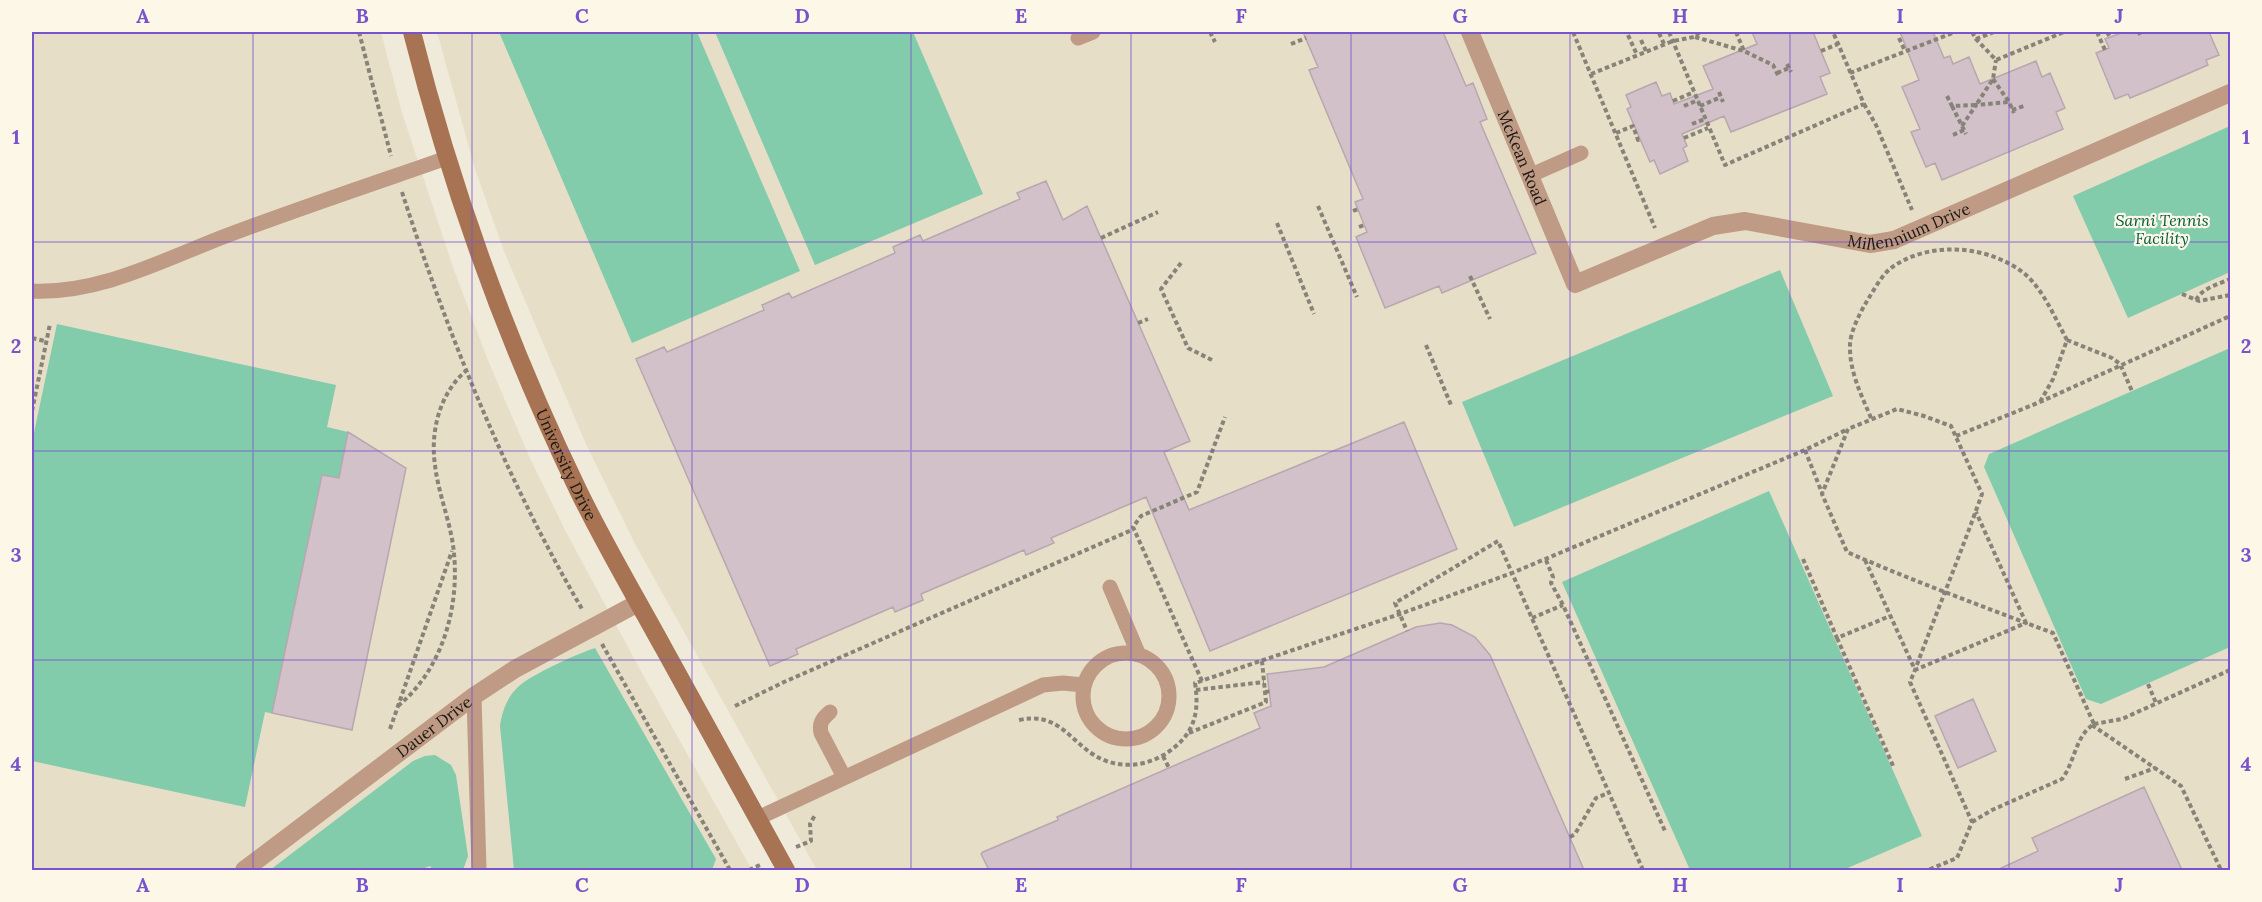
<svg xmlns="http://www.w3.org/2000/svg" width="2262" height="902" font-family="Lora,serif">
<style>
.built{fill:#e7dec7}
.green{fill:#82cbab}
.building{fill:#d2c1c9;stroke:#b8a7b0;stroke-width:1.5}
.lines{fill:none;stroke-linecap:round;stroke-linejoin:round}
.path{stroke:#878378;stroke-width:4;stroke-dasharray:4.5 3;stroke-linecap:butt}
.service{stroke:#bf9a85;stroke-width:15}
.minor{stroke:#bf9a85;stroke-width:18}
.secondary{stroke:#a77353;stroke-width:18}
.grid{fill:none;stroke:#7953cc;stroke-width:1.5;stroke-opacity:0.55}
.labels{text-anchor:middle;dominant-baseline:central;stroke-width:4.5;stroke-linejoin:round;paint-order:stroke}
.street-label{font-size:16px;fill:#1a1812;stroke:#fdf7e7}
.park-label{font-size:16px;font-style:italic;fill:#005c41;stroke:#fdf7e7}
.neatline{fill:none;stroke:#7953cc;stroke-width:2}
.grid-label{font-size:20px;text-anchor:middle;font-weight:bold;fill:#7953cc}
</style>
<rect width="100%" height="100%" fill="#f0eada"/>
<path class="built" d="M32,32H381L402,113L454,270L487,358L529,456L565,530L637,664L752,870H32Z
M437,32H2230V870H817L635,544L585,442L504,251L475,169Z"/>
<path class="green" d="M499,32H697L800,271L632,343Z
M715,32H913L983,194L815,265Z
M2230,126V272L2128,318L2073,196Z
M1780,270L1833,396L1514,527L1462,402Z
M57,324L336,385L327,427L348,432L406,468L352,730L265,712L245,807L32,761V442Z
M2230,348V647L2101,704L2086,699L1984,467L1989,454Z
M1769,491L1922,836L1843,870H1690L1562,582Z
M595,648L716,859L712,870H514L500,726C502,712 507,697 518,687C532,674 577,654 595,648Z
M435,755L451,765L456,775L468,856L463,870H433L430,866L419,870H270L413,761L425,756Z"/>
<path class="building" d="M1303,32H1443L1466,86L1473,83L1487,119L1480,122L1536,253L1442,293L1439,286L1385,308L1356,237L1367,232L1355,202L1363,199L1309,70L1318,67Z
M1752,32H1813L1830,73L1820,77L1827,94L1731,132L1724,116L1682,134L1687,146L1683,148L1688,161L1660,174L1654,160L1650,162L1627,109L1631,107L1626,95L1656,82L1662,96L1670,93L1674,104L1713,89L1703,66L1757,44Z
M1900,32H1933L1944,58L1950,56L1953,64L1969,57L1980,84L2036,61L2042,77L2050,73L2065,108L2056,112L2063,129L1942,180L1935,163L1926,167L1911,132L1920,129L1902,87L1919,80Z
M2124,32H2209L2219,55L2206,60L2208,65L2157,87L2130,98L2128,94L2115,99L2096,53L2109,48L2105,39Z
M1046,181L1063,220L1087,206L1190,441L1164,452L1189,510L1404,422L1457,549L1210,651L1146,497L1051,538L1054,543L1026,555L1024,550L921,594L923,600L895,612L893,607L796,649L798,654L770,666L636,359L664,347L667,352L764,310L762,305L789,293L792,298L895,253L893,247L920,235L923,241L1020,199L1017,193Z
M348,432L406,468L352,730L272,713L322,475L339,478Z
M1440,623L1452,625L1475,637L1490,655L1584,870H989L981,854L983,852L1058,820L1057,817L1260,728L1254,713L1271,706L1267,674L1324,667L1416,627Z
M1973,699L1996,751L1958,768L1935,716Z
M2144,787L2182,870H1997L2038,851L2032,838Z"/>
<g class="lines">
<path class="path" d="M359,32L391,156
M1026,32H1027
M1210,32L1215,42
M1573,32L1655,228
M1669,32L1725,165L1864,104L1833,32
M1736,32L1744,51
M1972,32L1976,39L1996,60L2064,32
M2097,32L2105,50
M2107,32L2110,37
M2139,32L2140,35
M1659,33L1664,44
M1628,35L1637,55
M1695,37L1744,51L1773,65L1779,77
M1899,38L1905,51
M1976,39L1994,32
M1641,40L1646,51
M1291,44L1306,38
M1821,51L1838,44
M1787,64L1791,72
M1777,73L1789,68
M1850,73L1955,32
M1591,74L1673,41L1694,37L1700,32
M1993,79L2009,102L2014,113
M1719,92L1723,102
M1947,96L1952,106L1976,105L1993,79L1996,60
M1673,101L1694,92
M1864,104L1876,125L1912,210
M1684,106L1698,100
M1700,106L1721,97
M1952,106L1966,134
M2012,110L2024,106
M1692,124L1705,119
M1962,126L1976,105L2009,102
M1616,133L1633,126L1638,140L1640,139
M1953,135L1964,130
M1684,138L1708,128
M402,192C448,335 506,479 582,609
M1318,206L1357,297
M1353,211L1358,209
M1277,223L1314,314
M1359,227L1364,225
M1101,238L1158,212
M1181,263L1161,289L1188,348L1214,361
M1470,276L1490,319
M2182,294L2199,301L2230,295
M2196,300C2202,288 2219,284 2230,279
M1138,323L1148,319
M32,338L45,341
M2067,340L2112,358L2120,364L2132,391
M1426,345L1451,405
M32,411L50,324
M1871,418C1861,394 1849,371 1850,344C1851,330 1860,313 1867,301C1874,290 1881,276 1891,268C1929,240 1989,245 2025,274C2044,291 2055,318 2067,340L2053,379L2040,402
M1956,436L2040,402L2230,316
M1805,450L1822,493
M1803,559L1837,638L1890,616
M1546,560L1553,577L1551,583L1563,605L1665,831
M1865,560L1915,670L2026,623C1966,600 1906,578 1847,552L1822,494L1848,429L1897,409L1924,416L1951,426L1982,494C1961,553 1937,611 1915,670L1910,682L1972,822L1957,858L1928,870
M1532,618L1563,605
M1837,638L1894,768
M602,644L730,870
M1202,681L1133,527L1141,516L1197,492L1225,417
M2148,684L2156,703
M1196,690L1264,682
M1265,692L1272,691
M398,706C444,668 461,603 453,545C449,518 438,492 435,465C430,431 440,392 467,370
M735,706L784,682L1134,529
M1019,720C1055,712 1067,736 1091,753C1118,772 1152,767 1176,746C1196,729 1199,708 1195,683L1400,614L1512,573L1498,541L1395,603L1407,631
M2094,724L2122,719L2230,670
M2092,725L2181,786L2221,870
M390,729L452,551
M1189,733L1266,702L1262,661
M1163,756L1169,768
M2125,779L2155,768
M1972,822L1992,810L2062,779C2075,762 2075,736 2094,724L2053,633L2026,623L1976,512
M1570,837L1575,834L1596,798L1608,793
M796,847L811,841L810,824L815,815
M749,870L760,865
M1643,870L1512,573L1805,450L1848,429"/>
<path class="service" d="M1078,38L1093,32
M1529,176L1581,153
M32,291C99,294 161,261 223,237C297,209 372,184 447,158
M1110,587L1138,653
M1083 696a43 43 0 1 1 86 0a43 43 0 1 1-86 0Z
M474,696L479,870
M830,712C822,719 819,723 821,733L844,777
M758,818L1043,685L1063,683L1083,685"/>
<g class="minor">
<path id="s1" d="M1470,32L1575,284L1713,226L1745,221L1870,244L1894,240L2230,93"/>
<path id="s2" d="M244,870L474,696L515,669L638,603"/>
</g>
<path class="secondary" id="s3" d="M412,32C452,191 508,345 579,492C605,545 635,596 663,647C704,722 745,796 786,870"/>
</g>
<path class="grid" d="M253,32V870M472,32V870M692,32V870M911,32V870M1131,32V870M1351,32V870M1570,32V870M1790,32V870M2009,32V870M32,242H2230M32,451H2230M32,660H2230"/>
<g class="labels">
<g class="street-label">
<text stroke="none"><textPath href="#s1" startOffset="136">McKean Road</textPath></text>
<text stroke="none"><textPath href="#s1" startOffset="624">Millennium Drive</textPath></text>
<text stroke="none"><textPath href="#s3" startOffset="460">University Drive</textPath></text>
<text stroke="none"><textPath href="#s2" startOffset="238">Dauer Drive</textPath></text>
</g>
<g class="park-label">
<text x="2162" y="220">Sarni Tennis<tspan x="2162" dy="18">Facility</tspan></text>
</g>
</g>
<rect width="2262" height="902" fill="none" stroke="#fdf7e7" stroke-width="66"/>
<rect x="33" y="33" width="2196" height="836" class="neatline"/>
<g class="grid-label">
<text x="143" y="23">A</text>
<text x="362" y="23">B</text>
<text x="582" y="23">C</text>
<text x="802" y="23">D</text>
<text x="1021" y="23">E</text>
<text x="1241" y="23">F</text>
<text x="1460" y="23">G</text>
<text x="1680" y="23">H</text>
<text x="1900" y="23">I</text>
<text x="2119" y="23">J</text>
<text x="16" y="144">1</text>
<text x="2246" y="144">1</text>
<text x="16" y="353">2</text>
<text x="2246" y="353">2</text>
<text x="16" y="562">3</text>
<text x="2246" y="562">3</text>
<text x="16" y="771">4</text>
<text x="2246" y="771">4</text>
<text x="143" y="892">A</text>
<text x="362" y="892">B</text>
<text x="582" y="892">C</text>
<text x="802" y="892">D</text>
<text x="1021" y="892">E</text>
<text x="1241" y="892">F</text>
<text x="1460" y="892">G</text>
<text x="1680" y="892">H</text>
<text x="1900" y="892">I</text>
<text x="2119" y="892">J</text>
</g>
</svg>
